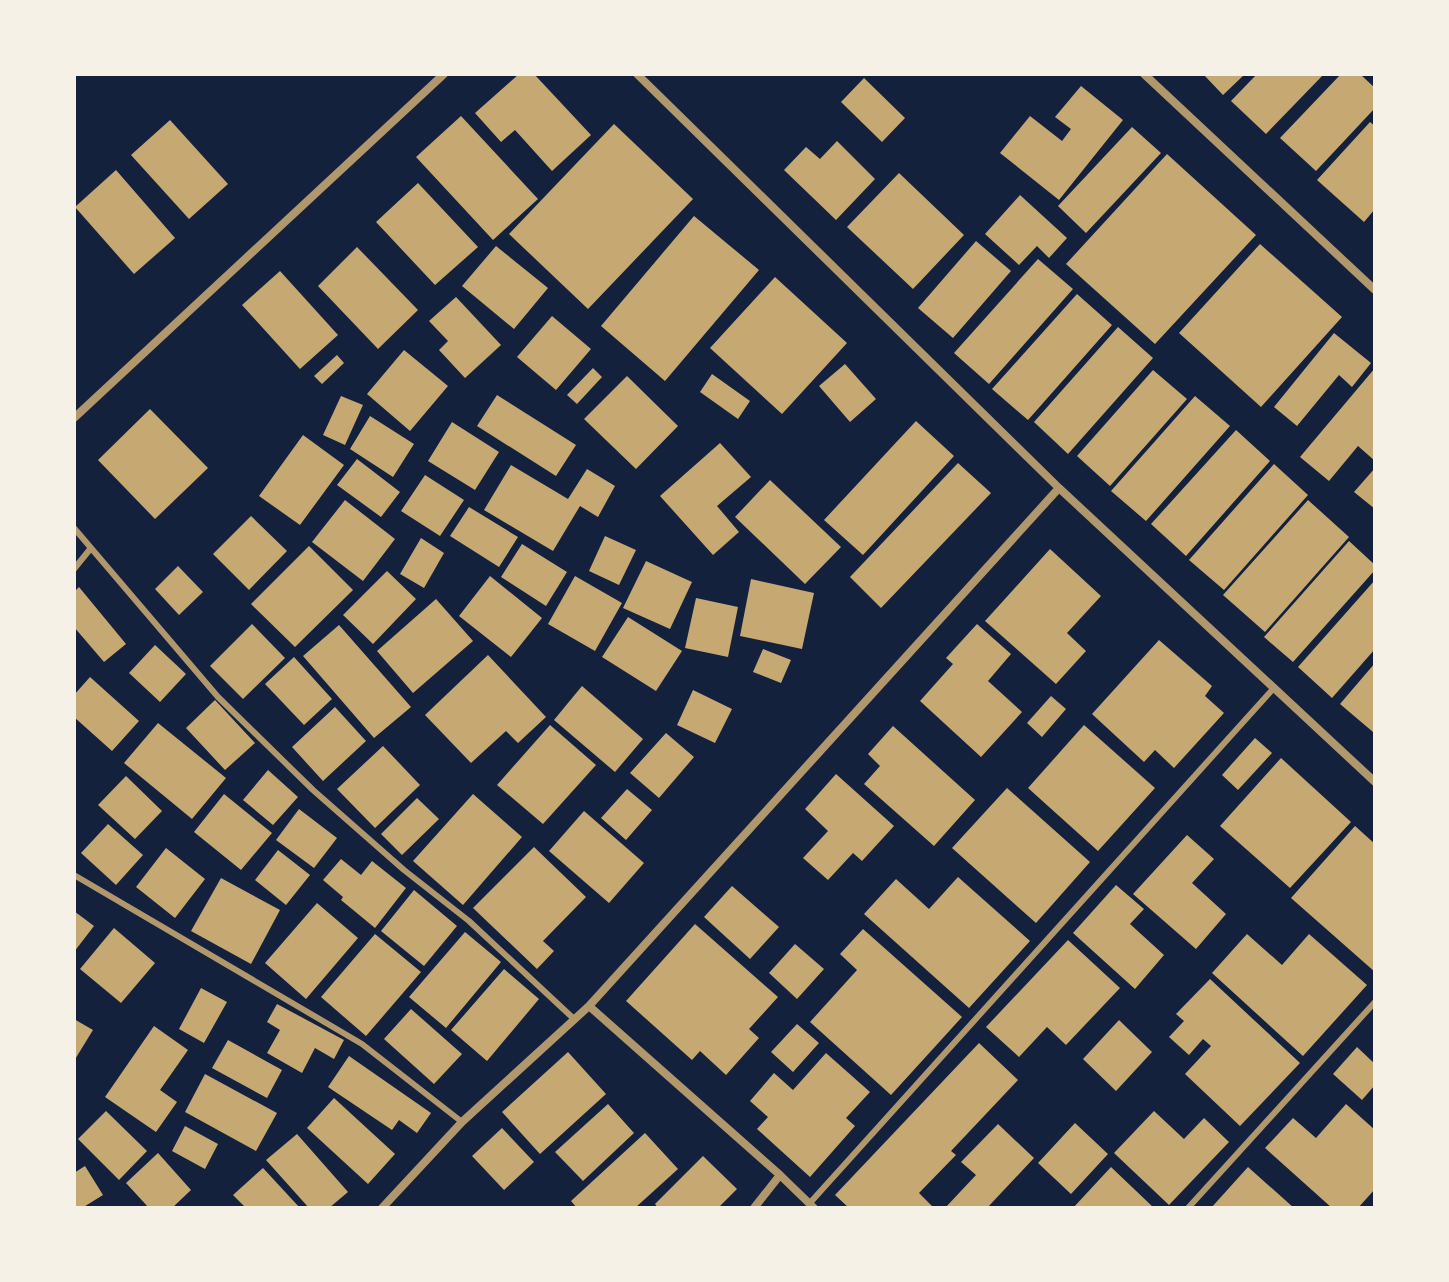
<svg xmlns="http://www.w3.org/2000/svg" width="1449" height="1282" font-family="Bitter,serif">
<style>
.building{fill:#c6a872}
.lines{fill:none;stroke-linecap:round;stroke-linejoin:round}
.service{stroke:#b1986c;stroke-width:6}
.minor{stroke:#b1986c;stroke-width:8}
</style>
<rect width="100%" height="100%" fill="#14213d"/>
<path class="building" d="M519,74H534L591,135L552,171L515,130L501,142L475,113Z
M1203,74H1245L1223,95Z
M1257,74H1324L1266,134L1231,101Z
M1341,74H1360L1375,88V108L1316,171L1280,138Z
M864,78L905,118L882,142L841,102Z
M1081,86L1123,120L1059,200L1000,153L1030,116L1062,141L1071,129L1055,117Z
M461,116L538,199L493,240L416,157Z
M170,120L228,184L189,219L131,155Z
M1370,122L1375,126V209L1364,222L1317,180Z
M614,124L693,199L588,309L509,234Z
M1132,127L1161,153L1086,233L1058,206Z
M837,141L875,179L836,220L784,170L806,147L820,159Z
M1167,154L1256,235L1155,344L1066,264Z
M116,170L175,238L134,274L75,207Z
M899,173L964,235L913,289L847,227Z
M418,183L478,247L435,285L376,222Z
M1020,195L1067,238L1049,258L1037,246L1019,265L985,234Z
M694,216L759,270L665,381L601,326Z
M976,241L1011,271L953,338L918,308Z
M1260,244L1342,317L1261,407L1179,333Z
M496,246L548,288L514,329L462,286Z
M357,247L418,310L378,349L318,286Z
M1038,259L1073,289L989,384L954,353Z
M280,271L338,335L300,369L242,305Z
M775,277L847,343L782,414L710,348Z
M1077,294L1112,325L1028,420L992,389Z
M456,297L501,345L465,378L439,350L448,341L429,321Z
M552,316L591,349L556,390L517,357Z
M1118,327L1153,358L1068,454L1034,422Z
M1334,333L1371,363L1352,387L1339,375L1297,426L1274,407Z
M404,350L448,386L410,431L367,394Z
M337,355L344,363L322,384L314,376Z
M845,364L876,399L850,422L819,386Z
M593,368L602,377L577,404L567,395Z
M1375,368V461L1358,446L1329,481L1300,457Z
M1153,370L1187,399L1110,486L1077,456Z
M712,374L750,401L738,419L700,392Z
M627,376L678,426L636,469L584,419Z
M497,395L576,445L556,476L477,426Z
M341,396L363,405L345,445L323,435Z
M1195,396L1230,426L1146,521L1111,491Z
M150,409L208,468L155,519L98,460Z
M370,416L414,444L393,477L350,449Z
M916,421L954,456L863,555L824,520Z
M452,422L499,452L475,490L428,461Z
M1236,430L1270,461L1186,556L1151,524Z
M303,435L344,465L300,525L259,496Z
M720,443L751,477L717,506L739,532L713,555L660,496Z
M357,459L400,492L381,517L337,485Z
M958,463L991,493L881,608L850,577Z
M1274,464L1308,495L1224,590L1189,560Z
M511,465L568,499L587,469L615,486L598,517L580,506L553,551L484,510Z
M1375,468V509L1354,492Z
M425,475L464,500L440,536L401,511Z
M770,480L841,547L805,584L735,517Z
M345,500L395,539L363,581L312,542Z
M1308,500L1349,537L1265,632L1223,595Z
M469,507L518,537L499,567L450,536Z
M251,516L287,551L249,590L213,554Z
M605,536L636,550L619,585L589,571Z
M421,538L444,553L424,588L400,574Z
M1349,541L1375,565V570L1293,662L1264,637Z
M522,544L567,572L546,606L501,577Z
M309,546L353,590L295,647L251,604Z
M1050,549L1101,596L1067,633L1086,651L1056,684L985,621Z
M646,561L692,582L670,629L623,608Z
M178,566L203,592L179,615L155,589Z
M387,571L416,599L373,644L343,615Z
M490,576L542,618L511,657L459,616Z
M575,576L622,603L595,651L548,624Z
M751,579L814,593L802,649L740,636Z
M1375,580V649L1332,698L1298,667Z
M79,587L126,644L104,662L74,627V592Z
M696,598L738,607L728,657L685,648Z
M436,599L473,641L413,693L377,651Z
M628,617L682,651L656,691L602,657Z
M252,624L285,658L243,699L210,666Z
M977,624L1011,654L988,681L1022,712L981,757L920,701L953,664L946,658Z
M339,625L411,707L374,738L303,656Z
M1159,640L1212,686L1205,696L1224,713L1174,768L1155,750L1144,762L1092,714Z
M155,645L186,674L160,702L129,673Z
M763,649L791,660L781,683L753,672Z
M488,655L546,717L518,743L506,731L471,763L425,715Z
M294,657L332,699L304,725L265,684Z
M1375,663V730L1373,732L1340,704Z
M90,677L139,721L112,751L74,717V695Z
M582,686L643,739L615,772L554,720Z
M693,690L732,709L715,743L677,725Z
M1051,696L1066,709L1042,737L1027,723Z
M215,700L255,743L225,770L186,728Z
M335,707L366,741L323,781L292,747Z
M158,723L226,778L192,819L124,763Z
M550,725L596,765L543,824L497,785Z
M1084,725L1155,788L1098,851L1028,788Z
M893,726L975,800L934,846L864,784L880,766L868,754Z
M666,733L694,757L659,798L630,773Z
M1255,738L1272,753L1238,790L1222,775Z
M383,746L420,785L375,828L337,789Z
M1281,758L1351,822L1290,888L1220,826Z
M268,770L298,797L273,825L243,800Z
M836,774L894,826L862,861L853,853L828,880L803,858L828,831L805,809Z
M126,776L162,811L135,839L98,805Z
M1007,788L1090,862L1036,923L952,848Z
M627,789L652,810L626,840L601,818Z
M224,794L272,833L241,870L194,832Z
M473,794L522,837L463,905L413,861Z
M417,798L439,819L402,855L381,834Z
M299,809L337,838L314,868L276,840Z
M584,811L644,863L609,903L549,851Z
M108,824L143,855L116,885L81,853Z
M1355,826L1375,844V972L1291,898Z
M1187,835L1214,859L1192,883L1226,914L1196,949L1133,894Z
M534,847L586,897L543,941L554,951L537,969L473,908Z
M166,848L205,879L175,918L136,887Z
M278,850L310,875L286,905L255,880Z
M341,859L361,875L372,861L406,888L375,928L341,900L343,897L323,880Z
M958,877L1030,941L969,1008L864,914L896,879L929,909Z
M221,878L280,910L251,964L191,931Z
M1116,885L1144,909L1130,924L1164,955L1135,989L1073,933Z
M732,886L779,927L750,959L704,917Z
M414,890L457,926L424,966L381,931Z
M317,903L358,938L306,999L265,963Z
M74,911L94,926L74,952Z
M695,924L778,997L749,1029L759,1038L726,1075L700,1051L692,1060L626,1001Z
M114,928L155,963L121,1003L80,969Z
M863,929L962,1017L891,1095L810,1022L857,970L840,954Z
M465,932L501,962L446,1028L409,997Z
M375,934L421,972L366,1036L321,997Z
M1247,934L1282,965L1309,934L1367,985L1303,1056L1212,973Z
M1068,940L1120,988L1066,1045L1047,1027L1019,1057L986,1027Z
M795,944L824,969L797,999L769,973Z
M504,969L539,999L487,1061L451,1030Z
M1210,979L1300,1063L1240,1126L1185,1074L1211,1046L1203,1039L1189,1055L1169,1037L1184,1021L1176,1014Z
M201,988L227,1002L204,1043L179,1029Z
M277,1004L344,1040L334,1059L315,1048L302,1073L267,1053L280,1030L267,1022Z
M411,1009L462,1054L434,1084L384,1039Z
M74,1019L93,1030L74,1061Z
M1119,1020L1152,1052L1116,1091L1083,1059Z
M797,1024L819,1043L793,1072L771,1052Z
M154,1026L188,1050L160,1090L177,1102L156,1132L105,1097Z
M228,1040L282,1070L267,1098L212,1068Z
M979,1043L1018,1080L951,1151L956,1155L919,1193L934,1208H849L835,1195Z
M1357,1047L1375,1064V1085L1362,1100L1333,1074Z
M568,1052L606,1094L540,1154L502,1112Z
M826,1053L870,1092L846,1118L855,1126L810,1177L757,1129L768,1117L750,1101L774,1073L793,1090Z
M349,1056L431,1113L417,1133L399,1120L392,1130L328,1087Z
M205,1074L277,1113L256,1151L185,1112Z
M334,1098L395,1154L368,1184L307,1128Z
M608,1104L634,1133L583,1181L555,1152Z
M1346,1104L1375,1130V1189L1358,1208H1332L1265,1148L1293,1118L1316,1138Z
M106,1111L147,1151L119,1180L78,1139Z
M1154,1111L1184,1139L1204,1118L1229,1142L1169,1205L1114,1153Z
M1075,1123L1108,1154L1071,1194L1038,1163Z
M998,1124L1034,1158L987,1208H945L976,1175L961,1162Z
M185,1126L218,1144L205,1169L172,1151Z
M502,1128L534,1162L504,1190L472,1156Z
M645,1133L678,1169L635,1208H577L571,1201Z
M297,1134L348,1192L329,1208H309L266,1160Z
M158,1153L191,1190L172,1208H149L126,1183Z
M703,1156L737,1189L718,1208H658L655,1204Z
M85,1166L103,1195L82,1208H74V1173Z
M1111,1167L1154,1208H1073Z
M1248,1167L1294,1208H1211Z
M263,1168L300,1208H246L233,1195Z"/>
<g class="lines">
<path class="service" d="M74,528L218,697L313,790L404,870L469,921L574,1019
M74,569L91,548
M74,875L362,1044L462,1122
M809,1204L1273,689
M1188,1208L1375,1002"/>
<path class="minor" d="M637,74L1059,488L1375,782
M1144,74L1375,290
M74,418L444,74
M589,1006L780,1175L814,1208
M382,1208L462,1122L589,1006L1059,488
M754,1208L780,1175"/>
</g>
<rect width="1449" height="1282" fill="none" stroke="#f6f1e7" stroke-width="152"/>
</svg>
